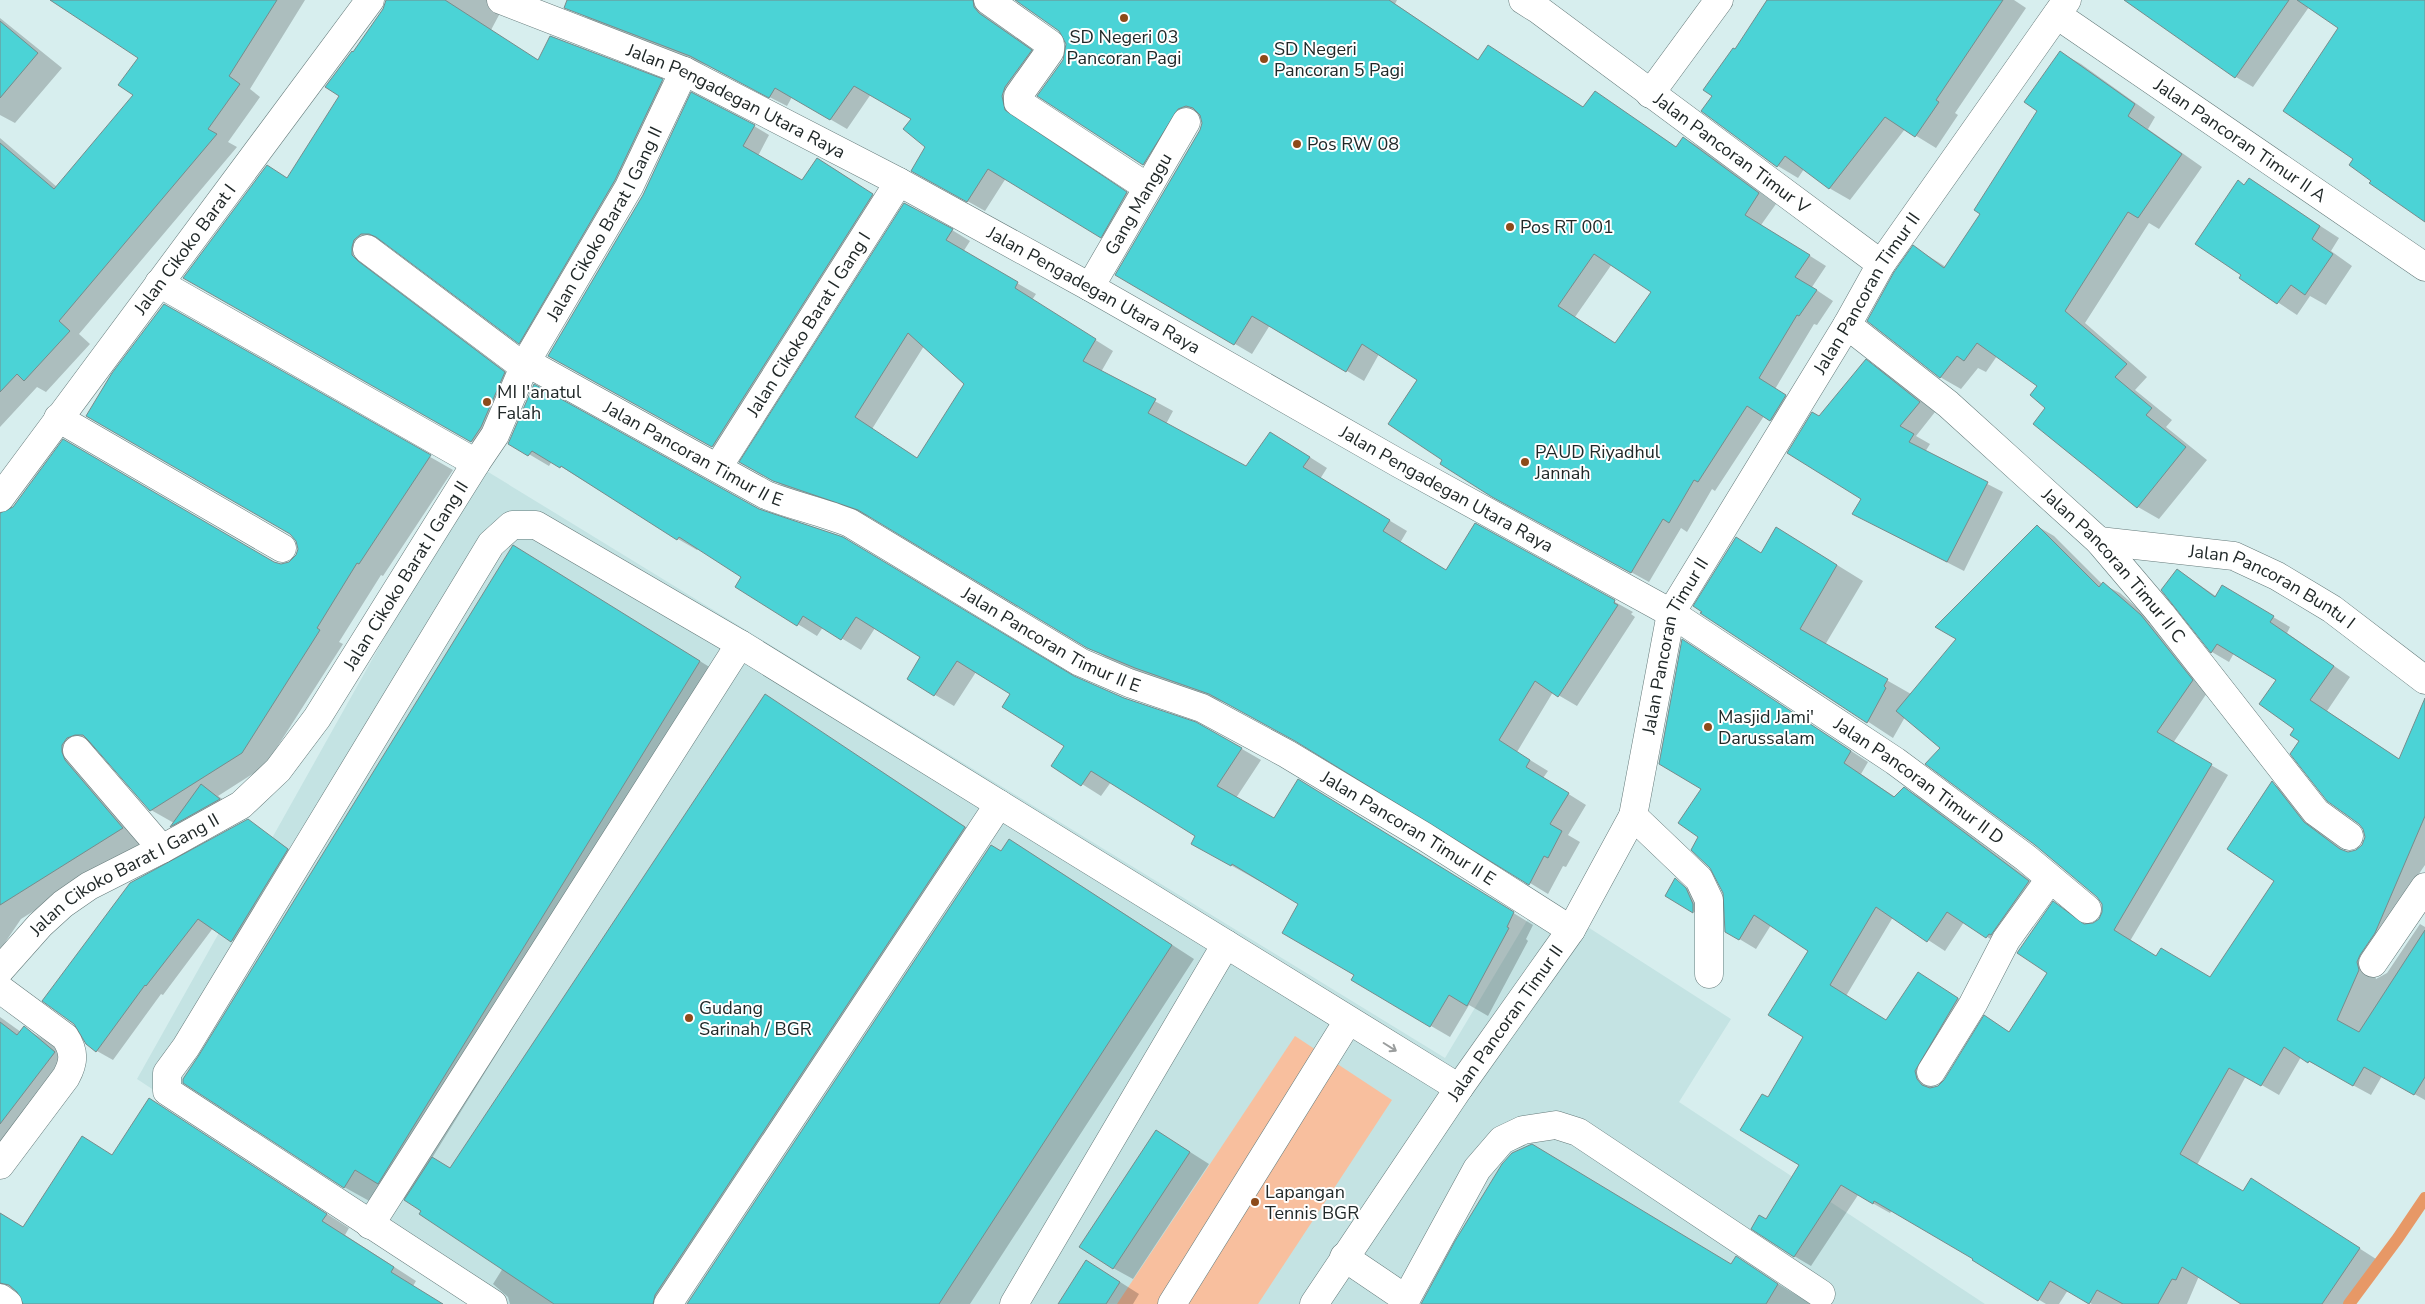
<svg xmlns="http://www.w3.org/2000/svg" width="2425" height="1304" font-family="'Nunito Sans',sans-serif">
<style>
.built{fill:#c4e3e3}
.green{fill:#f8bf9e}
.shadow{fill:#0003;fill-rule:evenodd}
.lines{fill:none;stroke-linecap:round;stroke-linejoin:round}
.stream{stroke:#e79866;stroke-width:12}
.building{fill:#4bd3d6;stroke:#778c8c;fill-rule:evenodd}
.minor-casing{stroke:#657a7a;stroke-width:29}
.minor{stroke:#fff;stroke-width:28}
.oneway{stroke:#9b9e9e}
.poi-dot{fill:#8d4a1a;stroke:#fff;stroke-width:2}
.labels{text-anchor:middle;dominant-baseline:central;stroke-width:4;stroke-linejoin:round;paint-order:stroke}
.poi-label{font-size:18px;fill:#202828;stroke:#fff;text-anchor:start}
.street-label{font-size:18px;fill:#202828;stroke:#fff}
</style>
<rect width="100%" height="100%" fill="#d7eeee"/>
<path class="built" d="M480,467L1445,1058L1541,897L1731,1019L1679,1102L1985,1304H478L137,1079Z"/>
<path class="green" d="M1295,1036L1392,1100L1258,1304H1117Z"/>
<path class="shadow" d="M62,0H305L250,89L260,97L228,142L237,147L79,334L90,344L46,392L37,387L0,427V138L57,187L134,95L140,57Z
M388,0H507L491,30L539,61L662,81L679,90L536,352L519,342L387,243L379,244L369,266L375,273L521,383L489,451L184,278L288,179L340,96L354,54L384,10Z
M580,0H993L991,18L1048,61L1019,106L1021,121L1143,203L1118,246L1006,178L985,211L930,180L927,146L913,119L871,94L847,129L792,97L787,106L708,66L591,20L574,10Z
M1017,0H1397L1395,4L1479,60L1488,46L1584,108L1612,103L1677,148L1684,138L1701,148L1776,204L1761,225L1826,266L1812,287L1833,301L1817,325L1814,324L1775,389L1802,406L1788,430L1764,416L1715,491L1712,489L1687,532L1681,528L1649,582L1511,506L1444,459L1419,379L1379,354L1364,381L1270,325L1252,354L1117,274L1201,130L1203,123L1201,116L1195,118L1160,174L1143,164L1064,60L1067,51L1065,37L1060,30ZM1612,264L1652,291L1616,344L1575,317Z
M1769,0H2014L2026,8L1955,113L1958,115L1936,148L1905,129L1850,200L1829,188L1804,169L1798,178L1778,166L1714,96L1735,51Z
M2131,0H2425V221L2372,180L2355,159L2340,28L2309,7L2253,87L2236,77Z
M0,18L62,68L15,123L0,115Z
M2060,52L2081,64L2155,117L2148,129L2202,167L2159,229L2149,223L2085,323L2147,377L2135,390L2172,420L2166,427L2207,460L2159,519L2138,507L2046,408L2039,386L1997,356L1986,372L1978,368L1961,389L1940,377L1914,247L1946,267L1982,214L2039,111Z
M754,126L769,135L758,156L803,182L833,168L887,204L728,455L564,364Z
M2249,180L2339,238L2331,251L2352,266L2326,305L2310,296L2297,315L2241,278L2245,186Z
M952,230L970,241L963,252L1036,294L1032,300L1113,351L1101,372L1173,411L1166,424L1247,467L1289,444L1327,468L1320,479L1407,531L1400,543L1447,571L1476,525L1633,612L1631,614L1635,617L1577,706L1553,692L1517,752L1548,771L1543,778L1586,805L1568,835L1580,842L1566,867L1563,866L1548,894L1305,745L1229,704L1154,678L1107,658L876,519L792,491L741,462ZM924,346L966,384L918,459L872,429Z
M164,305L453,470L383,576L381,575L339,642L343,644L265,766L218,796L239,810L191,837L172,826L174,823L151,810L97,748L90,751L145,841L21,919L0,950V516L281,565L290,563L297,556L299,549L297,540Z
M1866,361L1882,370L1935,412L1916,436L1930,444L1925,452L2003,492L1964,571L1870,523L1862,499L1820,417Z
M510,443L758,510L1076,679L1123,699L1195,724L1242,749L1261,760L1236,798L1275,820L1318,792L1533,925L1526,939L1528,941L1488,1016L1469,1005L1450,1037L1352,980L1355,975L1300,904L1193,844L1197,836L1111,782L1101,796L1082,784L1066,746L1012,694L976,672L954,706L908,679L922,657L875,628L861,650L823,627L817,636L736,586L743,576L699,548L697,550L678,539L552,461L549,466Z
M2037,526L2054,536L2102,584L2120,593L2158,626L2209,690L2173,743L2228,775L2130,941L2156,957L2211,978L2276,881L2272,783L2289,793L2321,833L2347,853L2356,851L2363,845L2366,837L2364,829L2301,740L2278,679L2234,653L2229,662L2212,652L2162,590L2178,570L2217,597L2222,587L2290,627L2287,633L2350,677L2327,711L2400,760L2425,762V865L2396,907L2374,972L2376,979L2387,973L2420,924L2425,927V1100L2382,1076L2371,1095L2301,1057L2279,1095L2246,1076L2197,1165L2243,1192L2268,1190L2376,1259L2346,1304H2243L2199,1276L2187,1304H2092L2068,1290L2059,1304H2046L1973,1260L1974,1258L1892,1210L1890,1213L1858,1195L1811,1266L1794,1256L1766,1220L1801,1164L1768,1099L1805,1036L1810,951L1771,925L1756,949L1726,931L1724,893L1700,836L1703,788L1683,641L1868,762L1861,774L1895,797L1904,788L1921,798L2046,892L2003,947L1964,922L1945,951L1893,917L1846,996L1886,1021L1919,973L1975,1009L1932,1081L1934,1088L1939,1087L1945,1081L1985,1017L2010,1032L2049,973L2054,903L2086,926L2093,925L2100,919L2104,912L2103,904L2098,896L1942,748L1905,717L1893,738L1702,613L1762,554L1777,528L1863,581L1825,645L1911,694L1958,639Z
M542,564L729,679L432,1158L451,1169L766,696L987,841L681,1304H510L508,1297L493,1284L503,1268L423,1210L384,1186L373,1203L344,1187Z
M248,821L303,859L248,951L213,928L163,995L161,994L113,1060L97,1051L87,1043Z
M1001,852L1032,854L1194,959L970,1304H688Z
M1676,880L1696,895L1703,917L1666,896Z
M0,1017L21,1032L24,1028L47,1041L77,1066L0,1169Z
M149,1100L349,1228L345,1235L416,1281L413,1286L442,1304H24L22,1296L0,1294V1213L24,1228L113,1156Z
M1157,1131L1209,1164L1133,1279L1113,1268Z
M1736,1258L1811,1304H1437L1732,1265Z
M1106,1273L1139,1294L1133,1304H1060Z"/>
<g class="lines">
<path class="stream" d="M2349,1304L2398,1238L2425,1198"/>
</g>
<path class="building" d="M50,0H277L229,76L240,84L208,129L217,134L59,321L70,331L24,381L17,374L0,392V143L54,189L133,95L118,85L138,58Z
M386,0H445L538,60L550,36L663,79L615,180L519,344L376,237L369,234H361L354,240L352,247V255L358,261L505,372L481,427L471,442L183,278L267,165L287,178L339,96L325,87L352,51L353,52L383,9Z
M567,0H973L974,7L979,13L1032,50L1005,87L1002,96L1005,110L1127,192L1101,238L988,169L967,202L911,171L925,147L903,129L911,119L854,86L830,120L775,88L769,98L690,56L564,8Z
M1015,0H1389L1478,60L1488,45L1583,107L1595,91L1676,147L1683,137L1759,193L1745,215L1810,255L1795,277L1817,290L1799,316L1797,315L1759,378L1786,395L1770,421L1747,406L1698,482L1694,480L1669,523L1663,519L1631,573L1492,497L1440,464L1442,460L1388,424L1417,380L1362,344L1346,372L1252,316L1234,345L1115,275L1200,130L1202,123L1200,115L1193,108L1186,106L1178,109L1143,165L1037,96L1063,60L1066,44L1059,31ZM1594,254L1651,292L1615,343L1558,306Z
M1767,0H2003L1936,100L1939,102L1915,137L1885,117L1829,189L1785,156L1777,167L1701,111L1712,96L1703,90L1733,48L1735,49Z
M2124,0H2289L2235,78Z
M2297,0H2425V222L2369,183L2371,181L2349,165L2353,159L2283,111L2338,28Z
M0,21L38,53L0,98Z
M2060,51L2135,104L2128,116L2182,154L2138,218L2128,212L2065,311L2127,364L2115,377L2152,408L2146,415L2186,447L2137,508L2033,424L2045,408L2030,395L2037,386L1977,343L1964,361L1957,356L1940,378L1867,321L1894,272L1913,245L1944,268L1980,214L1974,210L2037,111L2024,102Z
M691,92L755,125L743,146L802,180L817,158L873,194L712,447L548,356L643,195Z
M2249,178L2320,226L2312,239L2333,254L2305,295L2291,285L2277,304L2239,278L2241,275L2195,244L2238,180L2244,185Z
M904,203L953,229L946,240L1018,282L1015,288L1096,339L1083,361L1156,399L1148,413L1246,466L1270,432L1310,457L1303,467L1390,520L1383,531L1446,570L1475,523L1615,600L1614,603L1618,605L1558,697L1535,681L1499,740L1530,760L1526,767L1569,793L1550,824L1562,831L1548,858L1544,856L1529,885L1295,741L1209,694L1135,668L1087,648L858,510L773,481L739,462ZM908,333L964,384L917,458L855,417Z
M164,304L431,455L359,564L357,563L317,628L320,630L242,753L150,811L88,740L83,735H75L67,738L62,745V752L65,760L123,828L0,905V513L13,507L63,439L274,562L281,564L289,562L296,555L298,549L296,541L290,534L86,416L112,373Z
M1866,359L1920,402L1900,426L1914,434L1909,442L1988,482L1947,562L1852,514L1861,499L1787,453L1812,412L1819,416Z
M534,384L759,509L843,537L1074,676L1124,698L1196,722L1242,748L1217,786L1274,818L1298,779L1514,912L1507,927L1509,928L1467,1006L1449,995L1430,1027L1351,980L1354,975L1282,933L1298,904L1232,864L1231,866L1191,844L1195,836L1091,771L1081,786L1051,766L1064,746L1002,707L1010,694L957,661L934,696L907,679L920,657L856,617L841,640L803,616L797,626L735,587L741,577L679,537L677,540L561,466L560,468L532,451L528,456L508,444Z
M2037,525L2099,587L2103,582L2141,615L2193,680L2157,732L2212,764L2114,930L2156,956L2161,948L2210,977L2274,881L2227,849L2272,781L2304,822L2340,849L2348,852L2356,850L2362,845L2365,837L2363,829L2359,824L2327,801L2290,754L2299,741L2290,735L2294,729L2259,704L2276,680L2217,644L2211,653L2161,590L2177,569L2215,597L2222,585L2274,616L2270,622L2334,666L2310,700L2399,759L2425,698V816L2375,933L2360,955L2357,962L2359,970L2337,1020L2359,1032L2425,930V1077L2414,1095L2364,1067L2353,1086L2309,1061L2308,1063L2284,1047L2261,1086L2229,1068L2180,1154L2243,1191L2251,1178L2360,1248L2322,1304H2241L2182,1267L2176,1280L2172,1279L2158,1304H2123L2097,1290L2089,1304L2050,1281L2038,1301L1972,1260L1973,1259L1874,1201L1873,1204L1841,1185L1794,1257L1751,1229L1759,1215L1766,1219L1799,1165L1740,1130L1762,1094L1768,1097L1803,1037L1768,1015L1808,951L1754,915L1739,940L1725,932L1723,893L1710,868L1691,850L1698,837L1678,823L1701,789L1659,764L1682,639L1851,751L1844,763L1894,797L1904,787L2029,881L1991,935L1989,934L1986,938L1947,912L1927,942L1876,907L1830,985L1886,1020L1918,972L1958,998L1915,1071L1917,1079L1922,1085L1930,1088L1938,1086L1944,1080L1984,1015L2009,1032L2047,973L2017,953L2053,901L2084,924L2093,923L2099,919L2102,912V904L2097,897L2035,845L1925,764L1940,748L1896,711L1956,639L1935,627Z
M1776,527L1837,565L1800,629L1888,679L1884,686L1886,688L1867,723L1700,613L1702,612L1693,606L1736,537L1761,553Z
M513,545L700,661L378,1184L355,1170L344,1188L183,1083V1079L199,1055Z
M765,694L965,827L655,1295L653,1304H554L419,1214L421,1211L404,1200L432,1157L450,1168Z
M201,784L220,799L170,827Z
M248,819L288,849L231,942L198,919L146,986L145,985L96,1052L86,1044L74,1024L42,1001L130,883Z
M1009,839L1172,945L939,1304H687L991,845L1001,851Z
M1675,878L1686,888L1693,904V913L1665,896Z
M0,1022L17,1035L24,1026L55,1052L0,1124Z
M149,1098L327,1214L322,1221L394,1267L391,1272L443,1304H23L17,1292L9,1285L0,1283V1213L23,1227L82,1136L112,1155Z
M1156,1130L1190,1152L1113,1269L1079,1247Z
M1532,1144L1731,1264L1736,1256L1778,1284L1766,1304H1421L1455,1241L1502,1164L1512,1153Z
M1086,1260L1120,1282L1106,1304H1058Z"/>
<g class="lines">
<defs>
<g id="minor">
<path id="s1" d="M501,0L684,71L899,182L1090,287L1400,464L1671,613L1895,761L2026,858L2087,909"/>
<path d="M988,0L1050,44V51L1018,96V102L1147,187"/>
<path id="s2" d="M1523,0L1539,10L1881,264"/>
<path id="s3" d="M2057,15L2425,267"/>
<path d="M1650,94L1719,0"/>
<path d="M367,249L524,367"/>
<path d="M159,283L476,463"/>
<path id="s4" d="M1090,287L1186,122"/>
<path id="s5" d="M1847,325L1948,404L2099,541L2161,614L2316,812L2349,836"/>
<path id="s6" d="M526,362L766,495C794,506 823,512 850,523L1080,662L1129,683L1202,708L1287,754L1425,837L1571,930"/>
<path d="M58,418L282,548"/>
<path id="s7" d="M718,467L899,182"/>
<path id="s8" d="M0,498L370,0"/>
<path id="s9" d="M2099,541L2234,556L2277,576L2332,609L2425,680"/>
<path d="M77,750L162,849"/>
<path d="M1633,816L1699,879L1709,900V974"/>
<path d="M2373,963L2425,887"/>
<path id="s10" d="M0,970L40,925L63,904L89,886L162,849L241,805L278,770L317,718L476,463L495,435L526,362L629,187L684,71"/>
<path d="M0,989L65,1037C75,1052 74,1062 66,1077L0,1165"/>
<path d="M1931,1072L1973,1004L2006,940L2050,879"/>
<path d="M370,1225L740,644"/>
<path d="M1344,1257L1406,1299L1405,1304"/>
<path d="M0,1298L8,1304"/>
<path d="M1406,1299L1477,1169L1502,1140L1523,1130L1556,1125L1578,1132L1821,1294"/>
<path d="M493,1304L167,1091V1073L186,1047L491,544L512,525H536L740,644L1459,1088"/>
<path d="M668,1304L999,804"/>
<path d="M1014,1304L1226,944"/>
<path d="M1172,1304L1348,1021"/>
<path id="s11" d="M1314,1304L1459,1088L1571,930L1633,816L1671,613L1847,325L1881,264L2067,0"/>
</g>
</defs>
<use href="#minor" class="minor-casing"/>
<use href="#minor" class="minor"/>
</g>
<defs><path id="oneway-shaft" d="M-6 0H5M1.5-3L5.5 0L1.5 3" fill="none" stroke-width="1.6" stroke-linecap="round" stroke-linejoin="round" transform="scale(1.25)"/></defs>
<use class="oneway" href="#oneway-shaft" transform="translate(1390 1047) rotate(32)"/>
<g class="poi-dot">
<circle cx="1124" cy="18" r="5"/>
<circle cx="1264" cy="59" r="5"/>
<circle cx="1297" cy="144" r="5"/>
<circle cx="1510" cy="227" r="5"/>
<circle cx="487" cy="402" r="5"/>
<circle cx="1525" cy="462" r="5"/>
<circle cx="1708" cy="727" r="5"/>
<circle cx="689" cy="1018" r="5"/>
<circle cx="1255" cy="1202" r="5"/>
</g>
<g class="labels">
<g class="poi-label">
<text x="1124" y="37" text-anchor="middle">SD Negeri 03<tspan x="1124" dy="21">Pancoran Pagi</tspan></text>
<text x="1274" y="49">SD Negeri<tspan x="1274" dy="21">Pancoran 5 Pagi</tspan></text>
<text x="1307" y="144">Pos RW 08</text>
<text x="1520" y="227">Pos RT 001</text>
<text x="497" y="392">MI I'anatul<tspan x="497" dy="21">Falah</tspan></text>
<text x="1535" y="452">PAUD Riyadhul<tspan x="1535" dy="21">Jannah</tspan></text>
<text x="1718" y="717">Masjid Jami'<tspan x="1718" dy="21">Darussalam</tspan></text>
<text x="699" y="1008">Gudang<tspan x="699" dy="21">Sarinah / BGR</tspan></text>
<text x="1265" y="1192">Lapangan<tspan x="1265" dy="21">Tennis BGR</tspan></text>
</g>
<g class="street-label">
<text stroke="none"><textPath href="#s1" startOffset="256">Jalan Pengadegan Utara Raya</textPath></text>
<text stroke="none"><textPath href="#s3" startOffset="222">Jalan Pancoran Timur II A</textPath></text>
<text stroke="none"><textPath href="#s2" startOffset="259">Jalan Pancoran Timur V</textPath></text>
<text stroke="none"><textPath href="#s4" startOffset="96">Gang Manggu</textPath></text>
<text stroke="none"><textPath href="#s10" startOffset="984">Jalan Cikoko Barat I Gang II</textPath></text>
<text stroke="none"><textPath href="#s8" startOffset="310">Jalan Cikoko Barat I</textPath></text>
<text stroke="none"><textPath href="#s1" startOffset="661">Jalan Pengadegan Utara Raya</textPath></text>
<text stroke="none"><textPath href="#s11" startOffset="1165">Jalan Pancoran Timur II</textPath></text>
<text stroke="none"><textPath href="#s7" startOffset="169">Jalan Cikoko Barat I Gang I</textPath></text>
<text stroke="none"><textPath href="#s6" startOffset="191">Jalan Pancoran Timur II E</textPath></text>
<text stroke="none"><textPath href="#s1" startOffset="1066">Jalan Pengadegan Utara Raya</textPath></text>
<text stroke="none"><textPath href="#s5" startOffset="360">Jalan Pancoran Timur II C</textPath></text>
<text stroke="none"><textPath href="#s10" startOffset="579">Jalan Cikoko Barat I Gang II</textPath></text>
<text stroke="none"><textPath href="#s9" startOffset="182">Jalan Pancoran Buntu I</textPath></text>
<text stroke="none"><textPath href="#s6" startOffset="596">Jalan Pancoran Timur II E</textPath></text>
<text stroke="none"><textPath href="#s11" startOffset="760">Jalan Pancoran Timur II</textPath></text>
<text stroke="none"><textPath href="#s1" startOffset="1622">Jalan Pancoran Timur II D</textPath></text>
<text stroke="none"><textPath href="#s6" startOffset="1001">Jalan Pancoran Timur II E</textPath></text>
<text stroke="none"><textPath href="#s10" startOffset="159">Jalan Cikoko Barat I Gang II</textPath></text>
<text stroke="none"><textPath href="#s11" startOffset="340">Jalan Pancoran Timur II</textPath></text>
</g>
</g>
</svg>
